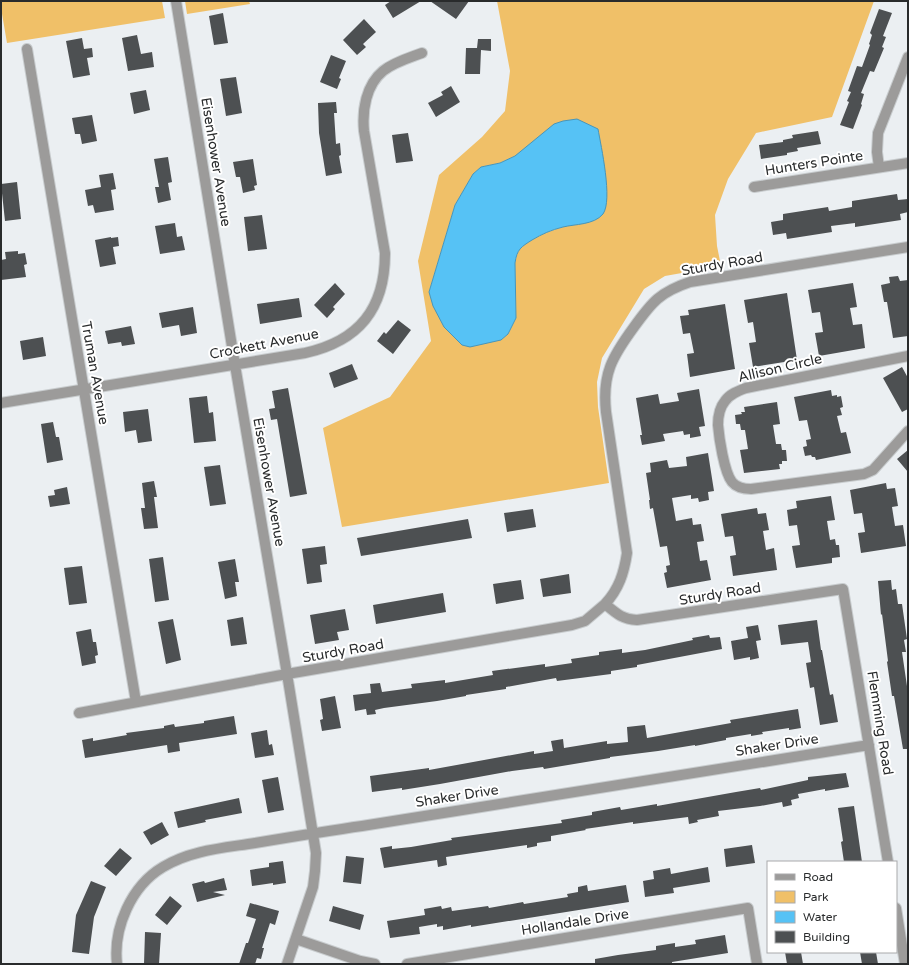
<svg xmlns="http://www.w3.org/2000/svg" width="909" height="965" font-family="'Varela Round',sans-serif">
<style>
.green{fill:#f0c068;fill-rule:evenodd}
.water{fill:#56c2f5;stroke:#4895b9}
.building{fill:#4d5052}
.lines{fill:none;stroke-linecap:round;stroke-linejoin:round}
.street-casing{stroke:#c8ccce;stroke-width:12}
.street{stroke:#9c9b9a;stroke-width:10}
.labels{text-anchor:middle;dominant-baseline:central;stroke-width:4;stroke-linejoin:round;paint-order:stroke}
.street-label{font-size:14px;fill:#292b2c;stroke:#fff}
</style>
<rect width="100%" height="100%" fill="#ebeff2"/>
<path class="green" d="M1,1H162L165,18L7,43L1,8Z
M185,1H249L250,4L187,14Z
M497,1H874L832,117L756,133L728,179L715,215L717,246L721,266L665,276L644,289L602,358L597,382L598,407L609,483L342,527L323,428L390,397L431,341L418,261L439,175L482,137L505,111L510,71ZM515,156L563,227C552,230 527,239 520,248C517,253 516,258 515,263L516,318L508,334L501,340L429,292L455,205L473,174L481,167L500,163Z"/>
<path class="water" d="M577,119L598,129C601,146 613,200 603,214C594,225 575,224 563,227C551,230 542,234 532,240C521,247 517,249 515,263L516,318L508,334L501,340L470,347L462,345L444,327L433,306L429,292L455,205L473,174L481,167L500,163L515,156L554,124L563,121Z"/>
<path class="building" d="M391,1H421L393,18L385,5Z
M430,1H469L456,19Z
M879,9L892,13L883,36L886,37L882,47L884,48L874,72L870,71L861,93L864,94L861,104L862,105L853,129L840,125L849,102L847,101L851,92L848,91L857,66L862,67L870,45L869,44L872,35L870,33Z
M223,13L228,43L214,45L209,16Z
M364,19L376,32L363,44L366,47L357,55L343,40Z
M137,35L141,54L152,52L154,67L128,71L122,38Z
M82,38L84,49L92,48L93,57L87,58L90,75L73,78L66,41Z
M478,39H491V51L481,50L480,74H465L466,48H477Z
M331,55L346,61L339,78L341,79L337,89L320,82Z
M236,77L242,113L226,116L220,79Z
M451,86L460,102L436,117L428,103L443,95L441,92Z
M146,90L150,110L134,114L130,93Z
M336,102L337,113H334L336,144L340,143L341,155L339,156L342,173L326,176L319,133L318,103Z
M92,115L97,141L82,144L80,134H75L72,118Z
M818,131L821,144L797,148L798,151L787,153V155L761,159L759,145L783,142V140L793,138L792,135Z
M408,133L413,161L396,163L392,135Z
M168,157L172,182L168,183L171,200L158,203L155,187H159L154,159Z
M253,159L257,185L254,186L255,190L243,193L240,177H236L233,162Z
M113,173L116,189L111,190L114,210L95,213L93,205L88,206L85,190L101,187L99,175Z
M17,182L21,219L5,221L1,184Z
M897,194L898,200L908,199V212L900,214L901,220L855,227V223L831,226L832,232L787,239L786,233L773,235L771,222L783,220V214L828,207L829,211L852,207V201Z
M262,215L267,249L248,251L244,217Z
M175,223L177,237L182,236L185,250L160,254L155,226Z
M111,237V238L118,237L119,246L113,247L116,264L100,267L95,240Z
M18,251V254L25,253L27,264L24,265L26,277L1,280V260L6,259L5,252Z
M898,276L900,281L908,280V336L893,338L887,302H884L881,285L890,283L889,277Z
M335,283L345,294L333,307L335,309L327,318L314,305Z
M853,283L857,307L850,308L853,325L862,324L865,348L819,356L815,333L823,332L820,312L812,313L808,290Z
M787,293L797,360L753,367L749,343L756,342L753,322L748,323L744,300Z
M299,298L302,317L260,324L257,304Z
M725,304L735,369L690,377L687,354L694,353L690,333L683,334L680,316L689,315L688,310Z
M193,307L197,333L181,336L179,325L162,328L159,313Z
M398,320L411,330L393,354L377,341L384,332L386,334Z
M131,326L135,344L122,346L121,342L108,344L105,331Z
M43,337L46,356L23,360L20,341Z
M352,364L358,379L334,388L329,373Z
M902,367L908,378V409L902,412L883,378Z
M288,388L307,494L290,497L277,419L271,420L269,409L275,408L272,391Z
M699,389L705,426L699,427L701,436L690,438V434L684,435L683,431L663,434L665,441L642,445L640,435H642L636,398L658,394L660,404L679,401L677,393Z
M831,390L832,396L837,395V397L841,396L843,407L840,408L842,415L837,416L841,433L846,432L851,453L816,460L815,457H812L811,455L805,456L803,447L807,446L806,440L811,439L807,420L799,421L794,397Z
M207,396L209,413L213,412L216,441L194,443L189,398Z
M777,402L780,424L773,425L776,444H781L782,450H786L787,461H782V464H779L780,469L744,473L740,450L748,449L745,430H741L740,424H736L735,415L742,414L741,412H745L744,407Z
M148,409L152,441L138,443L136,430L125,432L123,412Z
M53,422L56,437H59L63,460L47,463L41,424Z
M908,450V472L897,459Z
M708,453L714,491L708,492L709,500L699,502L698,498L691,499V495L672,498L676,521L692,518L693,525L701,524L704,541L697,542L700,561L707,560L711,580L667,588L664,573L667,572L666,566L670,565L667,546L660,547L653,508L650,509L649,500H650L646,473L651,472L650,463L667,460L669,468L687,466L686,457Z
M220,465L226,504L210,506L204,467Z
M154,481L157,497H154L158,528L144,529L141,508H145L142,483Z
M886,483L887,489L895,488L898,506L892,507L895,526L903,525L906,546L861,553L858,533L865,532L862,513L854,514L850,490Z
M67,487L70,504L50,507L48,496L55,495L54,490Z
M831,496L835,520L827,521L830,540L835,539L836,545H839L840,557L832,558V563L796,568L792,546L800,545L797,525L789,526L787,510L797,508L796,501Z
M757,508L758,514L766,513L769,530L763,531L766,550L774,548L777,570L733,576L730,556L736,555L733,536L725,537L721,514Z
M533,509L536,527L507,532L504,513Z
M468,519L472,538L361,556L357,538Z
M325,546L327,564L320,565L322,582L307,584L302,549Z
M163,557L169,600L155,602L149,559Z
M235,559L239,582H235L237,596L225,599L218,562Z
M82,566L87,603L69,605L64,568Z
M569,574L571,593L543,597L540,579Z
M521,580L524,599L496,604L493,584Z
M891,580L892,590L896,589L898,604H902L907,639L904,640L906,652H902L908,693V749H903L894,696H892L887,662L888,661L882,614L881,615L878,581Z
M443,593L446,612L376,624L373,605Z
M345,609L349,630L337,632L339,640L315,644L310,615Z
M243,617L247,644L231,646L227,620Z
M173,619L181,660L166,664L158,622Z
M817,620L821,650H822L830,695L833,694L838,722L820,725L814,687L810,688L806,663L811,662L808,642L781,645L778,625Z
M758,625L761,640L756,641L759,658L750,660V657L734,660L731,641L748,638L746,627Z
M91,629L93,642H96L98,655L95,656L96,663L82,666L76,632Z
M709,635L710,638L720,637L722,649L637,665V667L611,671V674L557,681L556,678L506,687V689L466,695V696L437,701L384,708L375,710L376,714L367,715L366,709L355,711L353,695L371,693L370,684L380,683L382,692L412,688L411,684L445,680V683L493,675L492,671L545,664V667L572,663L571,659L599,655V652L622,649V653L645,650L693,640L692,638Z
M335,696L341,728L322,731L320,720L323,719L320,699Z
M798,709L801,728L789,730V728L762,732L763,734L751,736V734L726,738V740L695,746V745L658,751L610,757V758L544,769L543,767L512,771L440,784L402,790V788L372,792L370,776L429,768V770L534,751V754L553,751L551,741L563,739L564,748L607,741V744L628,742L627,727L645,725L647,738L731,723L730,720Z
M234,716L237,734L179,743L180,751L168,753L167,745L85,758L82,740L93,738V741L127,735L126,733L164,728V726L174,724L175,727L204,723V721Z
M267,730L269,745L272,744L274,755L255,758L251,733Z
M846,773L849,787L825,791V789L798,794L799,798L791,800L792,805L783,807L782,802L760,806L718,811L719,816L697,820L698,822L689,824L688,817L633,824V822L585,829L586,830L551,836V841L537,843V846L527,848V845L446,857L447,865L438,867L437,860L384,868L380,848L392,846V849L411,847L452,840L451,838L562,823L561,820L592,815V812L620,807L621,810L657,804V806L736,792L760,788L761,790L808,780V777Z
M278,777L284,810L268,813L262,780Z
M239,798L242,813L205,820L206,822L178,828L174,812Z
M854,806L862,862H844L841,842L843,841L838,808Z
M162,822L169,835L151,845L143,832Z
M752,845L755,863L726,867L724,849Z
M120,848L132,858L116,876L104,866Z
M346,856L364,858L361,884L343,882Z
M283,861L286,883L273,885V883L252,886L250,870L269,867V863Z
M708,867L710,882L673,888L674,893L645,897L643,881L654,879L653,871L670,868L671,874Z
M224,878L227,890L213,892L225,895L197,902L192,884L204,881L205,883Z
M91,881L106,887L94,917L89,954L72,952L76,915Z
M587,885L588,891L626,885L629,902L471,927V925L443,930V926L437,927V924L419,927L420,934L390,938L387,921L425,915L424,909L441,906L442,909L451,907L452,911L488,906L489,908L523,902L524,904L568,897L567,894L578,892V887Z
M170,896L182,906L167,925L155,915Z
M250,903L279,911L275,925L270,923L262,948H264L261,959L257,958L255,964H239L246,943H248L256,919L246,916Z
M333,906L364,915L360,930L329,921Z
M145,932L161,933L159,964H144Z
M725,935L728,953L672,962V964H595V959L618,955L656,950V946L675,943V947L696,944L695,940Z
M785,952H801L803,964H787Z
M860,952H876L878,964H862Z"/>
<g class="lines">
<defs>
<path id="street" d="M176,1L235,365L289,686L316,853L315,871L313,887L287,964
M27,49L136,702
M879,167L877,152L878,133L908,57
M754,187L908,163
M908,356L746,388C738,391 730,394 725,401C720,407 718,417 718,425C719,437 724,472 732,482C737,488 744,489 751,489L864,474L873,470L908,431
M1,403L305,353C359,341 385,309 385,253L364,131C362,110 366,85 383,71C394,62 409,58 422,53
M605,604C619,589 624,573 627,553L606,412C602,374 612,357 634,327C652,302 660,292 690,282L908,247
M79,713L287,674L572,625L585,621L605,604C617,614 622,619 637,620L843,589L888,862
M896,908L905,964
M296,939L360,961L375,964
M117,964C113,928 131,886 163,867C191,850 224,848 255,843C291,837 327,831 362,826C531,799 700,772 869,745
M407,964L748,908L757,964"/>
</defs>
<use href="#street" class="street-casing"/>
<use href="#street" class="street"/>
</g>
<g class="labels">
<g class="street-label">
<text transform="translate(216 162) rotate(81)">Eisenhower Avenue</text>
<text transform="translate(814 163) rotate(-9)">Hunters Pointe</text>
<text transform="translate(722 264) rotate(-10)">Sturdy Road</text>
<text transform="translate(264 344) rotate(-11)">Crockett Avenue</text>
<text transform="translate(780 368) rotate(-13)">Allison Circle</text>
<text transform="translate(95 373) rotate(80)">Truman Avenue</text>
<text transform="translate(269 482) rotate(80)">Eisenhower Avenue</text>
<text transform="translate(720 594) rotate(-9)">Sturdy Road</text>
<text transform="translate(343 651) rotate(-10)">Sturdy Road</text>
<text transform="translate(880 723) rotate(81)">Flemming Road</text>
<text transform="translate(777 745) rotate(-9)">Shaker Drive</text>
<text transform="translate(457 796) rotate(-9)">Shaker Drive</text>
<text transform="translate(575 922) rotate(-9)">Hollandale Drive</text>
</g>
</g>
<rect width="909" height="965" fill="none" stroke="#292b2c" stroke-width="4"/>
<rect x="767" y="861" width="130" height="92" fill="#ffffff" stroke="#a9aaab"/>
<rect x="775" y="874" width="20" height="6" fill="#9c9b9a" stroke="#a9aaab"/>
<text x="803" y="881" font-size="12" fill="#292b2c">Road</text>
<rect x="775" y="891" width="20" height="12" fill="#f0c068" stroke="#a9aaab"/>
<text x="803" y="901" font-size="12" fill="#292b2c">Park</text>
<rect x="775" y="911" width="20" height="12" fill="#56c2f5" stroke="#a9aaab"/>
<text x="803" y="921" font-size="12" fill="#292b2c">Water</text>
<rect x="775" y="931" width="20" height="12" fill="#4d5052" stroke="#a9aaab"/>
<text x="803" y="941" font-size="12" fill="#292b2c">Building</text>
</svg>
